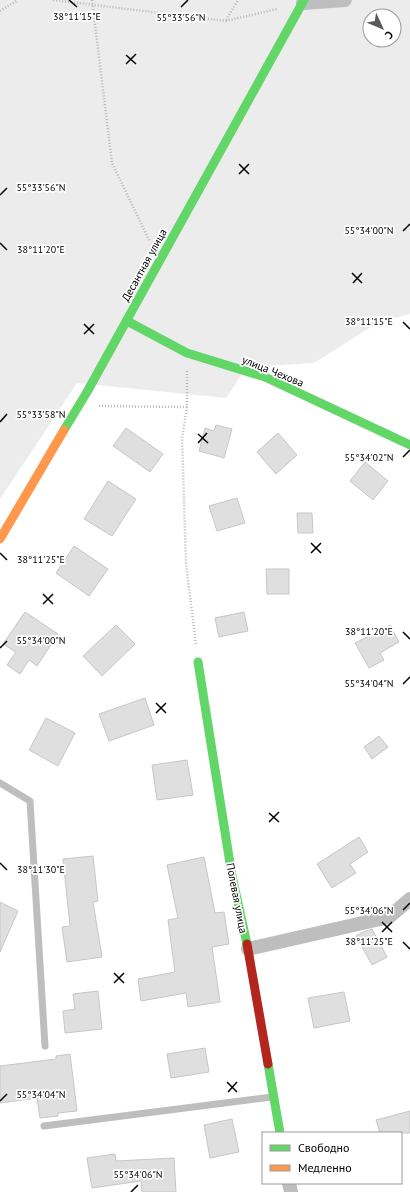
<svg xmlns="http://www.w3.org/2000/svg" width="410" height="1192" font-family="'PT Sans',sans-serif">
<style>
.green{fill:#ececec;fill-rule:evenodd}
.building{fill:#dfdfdf;stroke:#c7c7c7}
.lines{fill:none;stroke-linecap:round;stroke-linejoin:round}
.path{stroke:#b9b9b9;stroke-width:2.5;stroke-dasharray:1 2;stroke-linecap:butt}
.lane{stroke:#bebebe;stroke-width:7}
.street{stroke:#bebebe;stroke-width:14}
.fast{stroke:#63d668;stroke-width:9}
.slow{stroke:#ff974d;stroke-width:9}
.jam{stroke:#b3261e;stroke-width:9}
.ticks{fill:none;stroke:#000;stroke-width:1.5}
.labels{text-anchor:middle;dominant-baseline:central;stroke-width:3.5;stroke-linejoin:round;paint-order:stroke}
.street-label{font-size:11px;fill:#000;stroke:#fff}
.ticks-label{font-size:10px;text-anchor:middle;fill:#000;stroke:#fff;stroke-width:3.5;stroke-linejoin:round;paint-order:stroke}
</style>
<rect width="100%" height="100%" fill="#fff"/>
<path class="green" d="M0,0H410V314L379,322L314,363L247,367L226,398L77,383L0,499ZM370,16H394V40H370Z"/>
<path class="building" d="M216,425L232,429L224,458L199,451L205,428L214,431Z
M126,428L163,454L150,472L113,446Z
M278,433L297,455L276,474L257,452Z
M365,462L388,481L373,500L350,481Z
M108,481L136,499L112,536L84,519Z
M237,498L245,523L217,531L209,506Z
M297,513H312L313,533H298Z
M74,546L108,569L89,596L56,573Z
M266,569H289V594H267Z
M25,612L58,634L37,666L29,660L20,674L7,665L16,652L3,644Z
M244,612L248,631L219,637L215,618Z
M116,625L135,644L102,676L83,656Z
M390,625L399,642L380,653L384,660L369,668L355,643Z
M145,698L154,725L109,741L99,714Z
M46,718L75,733L58,766L29,750Z
M379,736L388,747L372,759L364,747Z
M187,760L193,795L157,800L152,765Z
M359,837L368,852L350,864L356,873L332,888L317,864Z
M93,856L98,901L93,902L102,957L67,962L62,927L70,926L63,859Z
M204,857L215,913L224,912L229,944L212,947L220,1002L188,1007L186,993L141,1001L138,979L175,972L168,920L178,918L167,865Z
M0,902L18,911L0,952Z
M372,929L387,957L372,965L356,936L363,932Z
M98,991L102,1029L65,1033L63,1011L75,1009L73,994Z
M344,992L350,1021L314,1028L308,998Z
M205,1048L209,1072L171,1078L167,1054Z
M70,1054L77,1111L58,1113V1116L40,1118L37,1098L0,1103V1066L56,1059V1056Z
M410,1111V1133H380L376,1120Z
M232,1119L239,1152L210,1158L204,1125Z
M115,1154L116,1161L174,1158L176,1192H142L141,1181L92,1188L87,1158Z"/>
<g class="lines">
<path class="path" d="M53,0L226,21L277,9
M92,0L112,163L150,242
M0,11L18,0
M226,20L238,0
M187,371V407L182,438L186,563L196,645
M99,406L187,407"/>
<path class="lane" d="M0,783L30,801L45,1046
M44,1126L272,1097"/>
<path class="street" d="M303,3L345,0
M248,949L389,917L410,899
M289,1183L291,1192"/>
<path class="fast" d="M127,321L187,353L265,377L410,445
M64,430L87,392L304,0
M198,662L232,876L247,944
M268,1064L280,1133"/>
<path class="slow" d="M0,539L64,430"/>
<path class="jam" d="M247,944L268,1064"/>
</g>
<path class="ticks" d="M69,0L77,7M181,7L188,0M126,55L136,64M126,64L136,54M239,164L249,174M239,174L249,164M0,195L7,188M403,231L410,224M0,243L7,250M352,273L362,283M353,283L362,273M403,322L410,329M84,324L94,334M84,334L94,324M0,422L7,414M198,434L208,443M198,443L207,433M403,457L410,450M311,543L321,553M0,553L7,560M311,553L321,543M43,594L53,604M43,604L53,594M403,632L410,639M0,648L7,641M403,684L410,677M156,703L166,713M156,713L166,703M269,813L279,822M269,822L279,812M0,863L7,870M403,910L410,903M382,922L392,932M382,932L392,922M403,942L410,949M114,973L124,983M114,983L124,973M227,1082L237,1092M228,1092L237,1082M0,1101L7,1094M131,1192L138,1185"/>
<g class="labels">
<g class="street-label">
<text transform="translate(144 265) rotate(-61)">Десантная улица</text>
<text transform="translate(273 371) rotate(22)">улица Чехова</text>
<text transform="translate(237 898) rotate(79)">Полевая улица</text>
</g>
</g>
<g class="ticks-label">
<text x="77" y="20">38°11'15"E</text>
<text x="181" y="21">55°33'56"N</text>
<text x="41" y="191">55°33'56"N</text>
<text x="369" y="234">55°34'00"N</text>
<text x="41" y="253">38°11'20"E</text>
<text x="369" y="325">38°11'15"E</text>
<text x="41" y="418">55°33'58"N</text>
<text x="369" y="461">55°34'02"N</text>
<text x="41" y="563">38°11'25"E</text>
<text x="369" y="635">38°11'20"E</text>
<text x="41" y="644">55°34'00"N</text>
<text x="369" y="687">55°34'04"N</text>
<text x="41" y="873">38°11'30"E</text>
<text x="369" y="914">55°34'06"N</text>
<text x="369" y="945">38°11'25"E</text>
<text x="41" y="1098">55°34'04"N</text>
<text x="138" y="1178">55°34'06"N</text>
</g>
<rect x="262" y="1132" width="140" height="52" fill="#ffffff" stroke="#999999"/>
<rect x="270" y="1145" width="20" height="6" fill="#63d668" stroke="#999999"/>
<text x="298" y="1152" font-size="12" fill="#000000">Свободно</text>
<rect x="270" y="1165" width="20" height="6" fill="#ff974d" stroke="#999999"/>
<text x="298" y="1172" font-size="12" fill="#000000">Медленно</text>
<g transform="translate(382 28) rotate(134)"><circle r="19" fill="#ffffff" stroke="#999999"/>
<path d="M0-3L7 15L0 10L-7 15Z" fill="#595959"/>
<text y="-6" font-size="11" font-weight="bold" text-anchor="middle" fill="#000000">С</text>
</g>
</svg>
